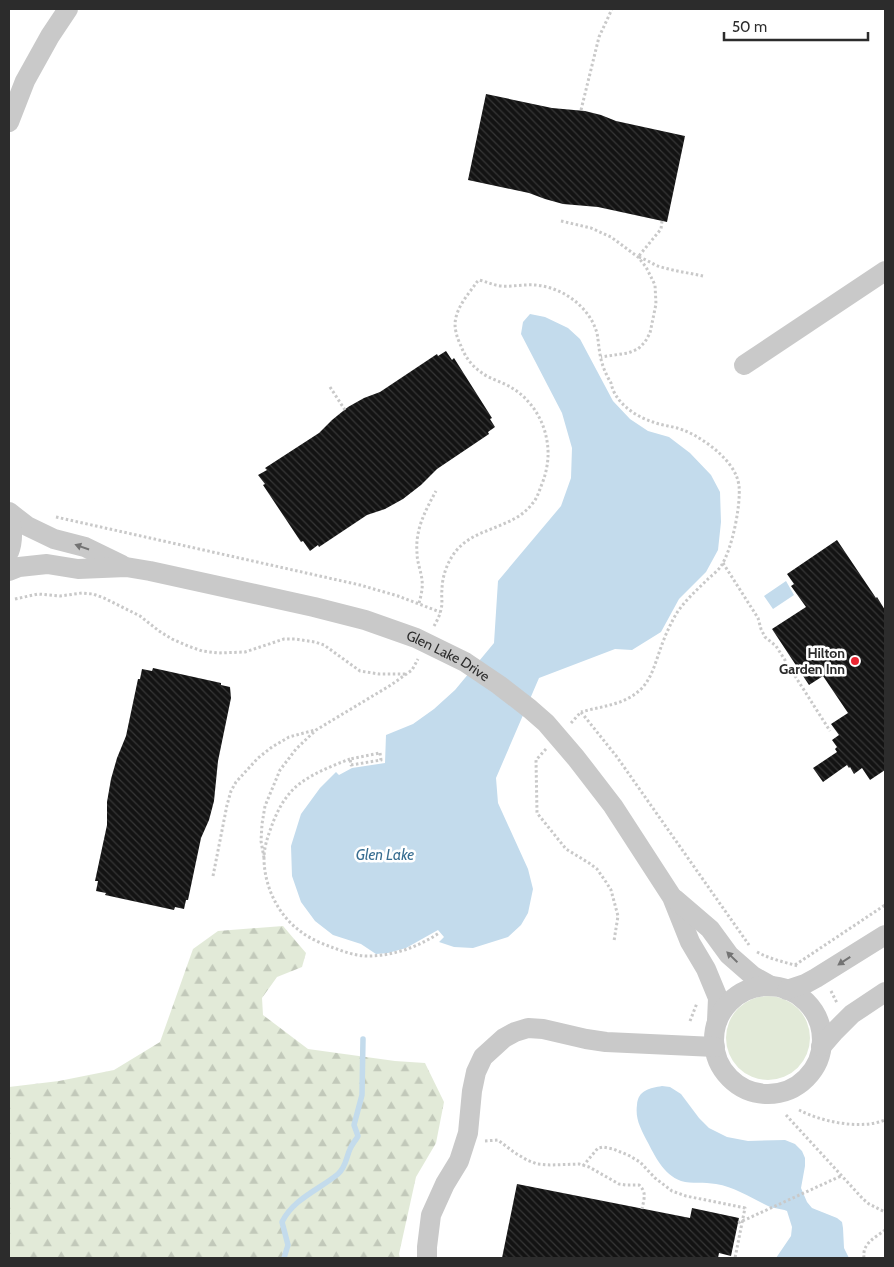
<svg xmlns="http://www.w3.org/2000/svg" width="894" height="1267" font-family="Cabin,sans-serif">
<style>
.green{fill:#e2ead8}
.forest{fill:url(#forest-firs)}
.water{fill:#c3dbec}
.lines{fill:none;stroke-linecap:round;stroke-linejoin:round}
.stream{stroke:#c3dbec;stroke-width:5.5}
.building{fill:url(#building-back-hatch)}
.path{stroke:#c9c9c9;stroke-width:3;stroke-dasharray:2.5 2.5;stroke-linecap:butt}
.minor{stroke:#c9c9c9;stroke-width:20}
.oneway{fill:#737373}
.poi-dot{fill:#eb2532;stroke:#fff;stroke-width:2}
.labels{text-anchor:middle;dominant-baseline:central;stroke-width:5;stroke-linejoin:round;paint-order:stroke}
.poi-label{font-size:14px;font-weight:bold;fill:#2c2c2c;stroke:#fff;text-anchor:end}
.street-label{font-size:14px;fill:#2c2c2c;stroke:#fff}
.water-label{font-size:15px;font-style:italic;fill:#386d90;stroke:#fff}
</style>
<defs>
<pattern id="forest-firs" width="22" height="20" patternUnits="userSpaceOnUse" patternTransform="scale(1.25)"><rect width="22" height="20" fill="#e2ead8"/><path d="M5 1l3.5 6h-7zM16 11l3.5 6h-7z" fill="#c2c9ba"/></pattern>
<pattern id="building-back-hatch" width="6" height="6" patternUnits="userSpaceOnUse" patternTransform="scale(1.25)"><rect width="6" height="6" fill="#131313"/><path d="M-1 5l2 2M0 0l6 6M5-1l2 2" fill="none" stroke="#363636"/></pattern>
</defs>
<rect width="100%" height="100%" fill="#fff"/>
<path class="green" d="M726 1038a42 42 0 1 1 84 0a42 42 0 1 1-84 0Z"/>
<path class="forest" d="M283,926L306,953L302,967L277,977L262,998L263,1015L308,1049L395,1061L425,1063L444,1102L436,1143L416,1177L399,1254L400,1258H9V1087L59,1081L114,1070L160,1042L193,949L218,931Z"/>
<path class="water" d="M530,314L545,317L568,328L580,339L613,401L630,419L648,431L669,437L690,453L711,475L720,492L721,522L718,550L706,572L679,599L661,632L632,650L615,649L539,678L496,778L498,803L528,869L533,889L528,913L521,925L508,937L473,948L454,947L439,942L444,937L438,930L406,948L388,953L376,954L361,944L333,935L315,921L301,902L292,876L291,846L301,814L320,788L336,772L339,775L352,768L385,763L386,735L413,724L434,709L455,690L494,643L498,581L561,506L571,478L572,448L562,413L521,334L523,322Z
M786,581L794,595L773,609L764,596Z
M662,1086L670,1087L681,1094L699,1118L709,1128L727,1137L748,1141L785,1140L795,1144L802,1151L805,1158V1166L801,1188L807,1202L812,1208L837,1218L842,1222L843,1228L844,1248L849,1258H776L791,1236L792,1227L787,1211C780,1208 774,1209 768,1206C751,1198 735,1187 716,1184C704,1182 692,1184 681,1181C663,1174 655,1156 647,1141C641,1129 635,1119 637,1105C638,1090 650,1088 662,1086Z"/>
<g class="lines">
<path class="stream" d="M284,1258L288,1245L282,1222C293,1199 320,1189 338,1174C346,1167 346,1158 350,1149C352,1144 356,1140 358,1136L354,1125L362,1095L363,1039"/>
</g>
<path class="building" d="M486,94L552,108L585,111L601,115L616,121L685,136L667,222L598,207L563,204L545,199L529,193L468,180Z
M446,351L452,360L454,358L492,418L490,419L495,427L488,432L489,434L437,469L421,485L403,499L385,509L367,515L319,547L318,545L310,551L303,541L301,542L263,485L265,484L258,475L267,470L265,468L319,433L332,420L348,407L364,398L380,392L437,354L438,356Z
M837,540L876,598L877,597L885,610V770L870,780L862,768L854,774L850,767L849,768L847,765L823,782L813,768L837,752L835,749L837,747L832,740L839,735L831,724L848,713L823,676L809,685L772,629L806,607L791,586L794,584L787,574Z
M153,668L221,683V685L230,687L231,698L218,761L214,801L209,820L201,838L188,900H186L184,909L175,907L174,910L105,895L106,893L96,891L98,881H95L107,825V802L111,779L117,758L126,736L138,679H140L142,669L152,671Z
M517,1184L690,1218L692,1208L739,1218L731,1256L719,1253L718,1258H502Z"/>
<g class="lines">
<path class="path" d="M581,110L599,37L612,9
M561,221L591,228L611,237L638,257L646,267L655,285L656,304L650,333L645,342L638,349L628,353L601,357
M662,221L661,229L638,257C647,259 653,265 661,267C675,271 689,273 703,276
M330,387L345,410
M56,517L360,585L398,596L440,612
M723,563L758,618L761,629L765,637L776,646L830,731
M15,599L38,594L60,596L82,593L93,594L104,598L140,616L159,631L172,639L188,646L202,651L218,653L245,652L284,639H295L315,642L324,645L360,671L379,674H405
M419,603C421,596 423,588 422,580C421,571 417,562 417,553C415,530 425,511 436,491
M434,626C437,621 440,615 441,609C443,603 441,596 442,590C442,577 447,562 456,551C475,527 513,529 532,504C537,499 539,491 542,484C548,468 550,453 546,436C542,417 529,398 512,388C503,382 490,379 482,373C472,366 465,357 461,346C459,342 457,337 456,332C451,313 467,296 477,282L479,280C487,282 493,285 501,286C512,287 524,284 535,285C562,287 589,306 597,333C599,344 599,355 603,366C605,372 608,378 611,383C612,388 614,393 617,397C625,409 640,418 653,422C663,426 673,426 683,430C699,436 720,451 730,465C735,472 738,478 739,486C741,505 732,550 721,566C718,571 712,575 708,579C696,591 683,602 675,616C669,627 664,638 660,650C655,664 651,680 640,690C624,705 602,706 581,712
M571,723L581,712L617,757L749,945
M546,749L536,760L537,813L566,849L589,863L597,869L606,882L611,890L618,916L614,941
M380,753L381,760L351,765L350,759Z
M350,759C334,765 316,772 302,782C287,792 278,809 272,825C268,836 264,847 264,858C264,886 278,915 300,931C310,939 323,944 334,948C345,952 356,956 368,956C393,956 418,947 439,933
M264,858L261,841L262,824L265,806L280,770L296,749L316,730L391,685L412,670L418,659
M213,876L227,805L231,791L236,782L258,758L272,747L289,737L315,730
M757,952C770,959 784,962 798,966
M795,965L885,905
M831,991L837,1003
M690,1021L697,1003
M799,1110C822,1122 861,1130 885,1120
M786,1115L863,1199L869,1204L885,1212
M485,1141L498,1140L515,1153L527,1160L537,1164L550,1165L579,1164L589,1167L619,1184L626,1185H639C647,1192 644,1199 642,1209
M583,1166L598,1148L603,1147L613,1149L628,1155L640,1162L655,1178L672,1191L686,1196L745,1208L735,1258
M738,1223L841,1176
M864,1258C862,1243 875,1238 885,1230"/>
<g class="minor">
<path d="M9,122L25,81L50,36L68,9"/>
<path d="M744,365L885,271"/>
<path d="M9,512L27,526L54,539L85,547L122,565"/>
<path d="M9,513C12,527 14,539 9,552"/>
<path id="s1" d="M9,571L19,567L47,564L78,569L126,567L150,571L314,607L365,620L416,638L465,662L499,685L530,709L546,723L576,758L613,806L672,897L690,942L706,969L718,998L717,1021"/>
<path d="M675,899L710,929L729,955L753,976L771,986"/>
<circle cx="768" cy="1040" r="54"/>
<path d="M787,990L805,984L816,978L885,935"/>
<path d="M821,1047L834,1032L852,1014L885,992"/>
<path d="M427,1258V1247L431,1215L445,1184L459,1161L468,1133L472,1091L476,1072L483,1057L504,1038L515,1032L528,1028L543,1029L586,1039L606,1042L715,1047"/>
</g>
</g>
<defs><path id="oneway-solid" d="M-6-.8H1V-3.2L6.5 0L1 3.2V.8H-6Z" transform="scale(1.25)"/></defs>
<g class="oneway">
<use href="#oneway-solid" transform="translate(82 547) rotate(-161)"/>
<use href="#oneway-solid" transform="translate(732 957) rotate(-136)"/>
<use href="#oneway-solid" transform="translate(844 961) rotate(147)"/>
</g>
<circle class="poi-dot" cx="855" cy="661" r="5"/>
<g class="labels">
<g class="poi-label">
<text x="845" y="653">Hilton<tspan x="845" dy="16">Garden Inn</tspan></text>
</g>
<g class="street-label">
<text stroke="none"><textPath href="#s1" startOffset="454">Glen Lake Drive</textPath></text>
</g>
<g class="water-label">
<text x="385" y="855">Glen Lake</text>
</g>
</g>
<rect width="894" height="1267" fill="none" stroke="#2c2c2c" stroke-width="20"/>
<path d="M724 32v8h144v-8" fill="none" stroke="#2c2c2c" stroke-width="2.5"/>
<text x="732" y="32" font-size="15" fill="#2c2c2c" stroke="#ffffff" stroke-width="4" paint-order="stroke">50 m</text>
</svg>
